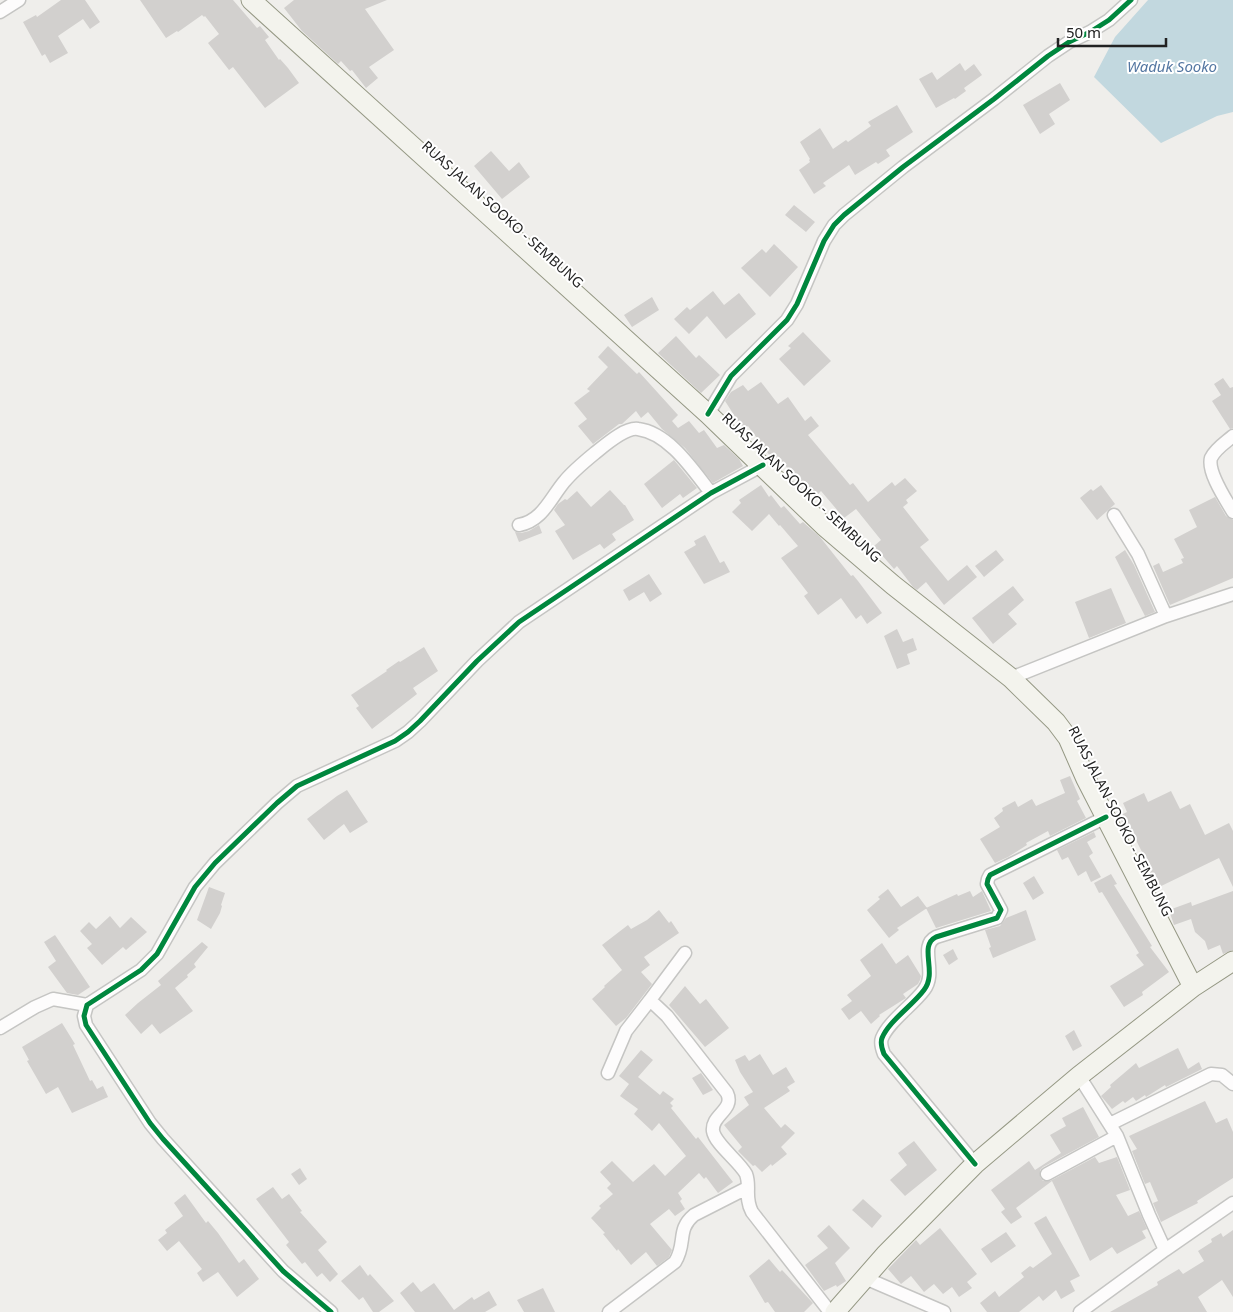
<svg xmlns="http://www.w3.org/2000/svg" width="1233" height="1312" font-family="'Noto Sans',sans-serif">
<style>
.water{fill:#c2d8df}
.building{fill:#d2d0ce}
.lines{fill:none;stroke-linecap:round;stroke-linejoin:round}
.street-casing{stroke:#c5c5c3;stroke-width:15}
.secondary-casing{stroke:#959884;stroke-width:21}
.street{stroke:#fdfcfc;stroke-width:12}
.secondary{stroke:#f3f3ed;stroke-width:19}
.cycleway-casing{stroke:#fff;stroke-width:8}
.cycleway{stroke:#00873e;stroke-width:5}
.labels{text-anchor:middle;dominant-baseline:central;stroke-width:4;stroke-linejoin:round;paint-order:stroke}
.street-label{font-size:14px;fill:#222;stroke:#fff}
.water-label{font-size:15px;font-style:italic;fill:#5376a1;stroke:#fff}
</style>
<rect width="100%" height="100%" fill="#efeeeb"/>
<path class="water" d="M1148,0H1233V112L1217,116L1161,143L1094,77L1115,37Z"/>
<path class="building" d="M61,0H85L100,22L90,29L83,19L58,36L68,53L50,63L45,54L42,56L23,22L36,15L37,17Z
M140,0H233L257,28L260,26L269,37L265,40L279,60L280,59L288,68L299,83L265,108L233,67L229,70L208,43L219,34L205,16L204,17L202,15L178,32L177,31L166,38Z
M294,0H387L365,9L394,50L369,67L378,78L366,88L352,70L350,71L341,61L338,64L302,31L284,8Z
M960,63L965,71L974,64L982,75L964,88L966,91L955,99L954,98L936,108L919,79L932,72L937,80Z
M1060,83L1070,100L1049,114L1055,124L1040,134L1023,105Z
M897,105L913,132L886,150L890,156L878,164L876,162L855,175L849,165L823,183L826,186L814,194L799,170L810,162L809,160L810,159L800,142L820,128L833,149L846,140L848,142L871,126L868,122Z
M491,151L509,171L519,162L530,177L502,199L474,166Z
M794,205L815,222L806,232L785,215Z
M774,244L798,267L770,297L741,268L762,249L766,253Z
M713,291L724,305L739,293L756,314L726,339L707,316L689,334L674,319L687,307L690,310Z
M652,297L659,310L632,327L624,315Z
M803,332L831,361L804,386L779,359L791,348L788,346Z
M676,336L696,358L699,355L720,375L701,393L658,353Z
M608,346L637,374L639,372L678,415L672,421L678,428L689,421L699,433L704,430L717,448L724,445L739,459L743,466L713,483L685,448L662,429L648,412L641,418L636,411L622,424H619L593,444L578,426L587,419L574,403L590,391L587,389L608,367L598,357Z
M1223,378L1230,388L1233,387V428L1230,429L1212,401L1221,395L1214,384Z
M761,382L778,404L788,397L805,421L811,416L819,426L808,435L850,485L853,483L868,502L892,482L895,486L905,478L917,491L906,500L908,503L903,507L929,540L920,547L948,581L967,565L977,577L944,605L926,582L917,590L913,587L897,566L894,569L874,546L881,540L856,509L844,518L821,491L815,497L802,482L800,484L778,456L773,460L748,426L743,429L725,401L731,392L743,385L748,391Z
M674,460L697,488L683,498L680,494L662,508L644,484Z
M761,485L769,497L771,495L781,508L784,506L800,524L803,522L820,537L851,576L853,575L858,581L882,613L867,624L861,615L856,619L841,598L818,615L804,596L808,593L781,558L798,546L780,525L779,526L769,514L752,531L732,512L741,503L739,500Z
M1101,485L1115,504L1097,520L1080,498L1091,489L1093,491Z
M610,490L624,505H625L634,520L612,534L616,540L604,549L600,544L573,560L555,531L565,525L554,510L558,504L565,499L567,500L577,491L591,507Z
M1215,497L1226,516L1233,520V578L1170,605L1153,566L1159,563L1163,572L1183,563L1181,559L1184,558L1174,539L1197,527L1189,510Z
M539,525L542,533L519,542L515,532L521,533L529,531Z
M705,535L720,563L724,561L730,572L704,584L684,552L696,545L694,541Z
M996,550L1004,560L984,577L975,566Z
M1125,550L1134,565L1155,612L1145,616L1115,557Z
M649,574L662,594L650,602L644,592L629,601L623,590Z
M1013,586L1024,600L1008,614L1017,624L993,644L972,618Z
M1111,588L1126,623L1089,638L1075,602Z
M897,629L903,642L913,638L917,650L907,654L910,664L897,669L884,636Z
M424,647L438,671L413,688L417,694L372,729L356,708L359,706L351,695L387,671L386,670L399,661L400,662Z
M1070,776L1080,799L1077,801L1086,818L1050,836L1048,831L1026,843L1027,845L1008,857L995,863L980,839L1000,827L994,818L1003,811L1002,808L1015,801L1018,807L1032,799L1036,806L1065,793L1060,780Z
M347,790L368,822L350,833L344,824L324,840L307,819L337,796Z
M1171,791L1180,809L1190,804L1205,835L1229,823L1233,831V887L1219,858L1155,889L1145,868L1149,866L1132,832L1128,834L1119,816L1127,812L1123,803L1144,793L1148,802Z
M1094,832L1096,837L1087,842L1093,853L1089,856L1101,877L1091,882L1086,871L1078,876L1068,857L1062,860L1057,850Z
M1111,874L1117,884L1114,885L1152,946L1150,947L1169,972L1142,992L1143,995L1124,1007L1110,986L1144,965L1136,955L1139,953L1102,892L1099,893L1094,883Z
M1034,876L1044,893L1033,900L1023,883Z
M209,887L225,893L221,905L222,906L220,913L211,929L197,920Z
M888,889L901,907L918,896L927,908L897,928L899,930L889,938L867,910L880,899L878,897Z
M970,891L973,897L982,891L991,911L936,928L926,908L957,894L958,896Z
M1233,891V950L1223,954L1220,945L1208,950L1205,941L1195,932L1191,919L1174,925L1169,910L1191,902L1192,906Z
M659,910L669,923L671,921L679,933L644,957L650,965L641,972L652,984L626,1018L616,1026L592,999L605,987L604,986L622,970L602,945L628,925L631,929L647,920Z
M1026,910L1036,940L993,958L989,948L991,947L985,930L1000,926L1006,918Z
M110,916L120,928L131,917L147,932L126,950L123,947L102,965L87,948L92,944L80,931L89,922L96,929Z
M55,935L90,987L78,995L67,993L48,967L56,961L44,942Z
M202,942L208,947L194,964L196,967L187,975L188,977L175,988L193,1011L160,1034L152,1024L141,1034L125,1015L138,1003L161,985L158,981Z
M882,943L896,964L908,955L921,976L920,980L918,984L903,994L906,998L879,1015L880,1016L871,1024L861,1011L849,1020L841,1009L852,1001L847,995L871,976L860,960Z
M953,949L958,959L949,965L943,955Z
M685,986L700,1004L706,999L729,1028L705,1047L669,1005Z
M62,1023L75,1044L73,1045L90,1081L92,1080L97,1089L103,1086L108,1097L72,1113L58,1087L46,1094L27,1061L29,1060L22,1047Z
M1074,1030L1082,1046L1073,1051L1065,1036Z
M1178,1048L1188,1069L1199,1062L1202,1069L1166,1087L1165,1085L1146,1097L1145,1095L1136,1101L1133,1097L1125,1103L1123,1101L1112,1109L1101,1096L1111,1087L1110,1085L1136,1063L1139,1068Z
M641,1050L653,1060L638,1077L660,1095L663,1091L674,1099L670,1103L673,1106L671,1108L696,1139L698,1137L733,1182L718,1193L706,1177L704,1179L699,1173L678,1193L682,1199L680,1201L685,1209L675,1216L669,1209L650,1224L672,1250L669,1257L657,1266L646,1252L631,1265L618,1249L617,1251L603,1234L605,1233L591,1218L601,1208L599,1206L613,1194L607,1188L611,1184L600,1172L612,1161L633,1182L654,1164L665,1176L686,1156L659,1123L652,1131L634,1114L638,1109L620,1096L629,1084L619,1076Z
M760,1054L773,1075L786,1067L795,1082L787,1087L790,1091L764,1108L781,1128L785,1124L795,1133L781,1147L787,1154L772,1166L771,1164L762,1172L755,1165L753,1166L738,1151L742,1147L724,1125L749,1105L744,1097L753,1092L740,1072L735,1060L745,1055L749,1061Z
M701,1073L713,1090L703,1095L692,1078Z
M1205,1101L1216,1123L1227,1118L1233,1132V1178L1197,1201L1198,1203L1161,1222L1153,1203L1158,1201L1150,1182L1145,1184L1132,1151L1137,1149L1129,1136Z
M1083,1107L1099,1137L1043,1167L1040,1170V1177L1043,1181H1050L1095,1157L1099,1163L1117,1157L1130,1190L1116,1195L1128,1216L1139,1211L1147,1229L1142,1231L1146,1238L1117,1254L1112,1247L1090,1261L1052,1181L1016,1208L1022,1217L1011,1224L1001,1212L1005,1209L991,1190L1029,1161L1035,1170L1061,1153L1050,1135L1066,1126L1062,1118Z
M914,1141L937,1170L905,1196L890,1180L907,1165L898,1153Z
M300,1168L307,1179L299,1185L291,1174Z
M273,1187L282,1199L289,1194L302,1211L300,1212L327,1242L318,1250L338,1274L330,1282L322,1273L317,1277L305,1262L302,1264L286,1245L289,1242L256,1199Z
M185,1194L206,1223L208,1221L218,1233L239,1263L244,1259L259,1279L237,1297L218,1272L203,1282L197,1273L202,1269L179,1241L167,1251L158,1240L167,1233L165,1230L183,1216L174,1203Z
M863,1199L882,1216L872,1228L852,1210Z
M1046,1216L1080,1276L1070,1281L1075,1291L1061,1299L1056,1290L1043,1301L1039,1296L1019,1312H987L980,1303L995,1291L999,1297L1024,1277L1021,1273L1030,1266L1033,1268L1052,1254L1034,1223Z
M829,1225L850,1248L835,1263L846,1281L837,1287L836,1285L824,1291L805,1265L828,1248L817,1236Z
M940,1228L977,1274L967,1282L972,1288L959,1297L952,1287L943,1294L934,1284L924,1292L911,1276L901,1284L888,1269L916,1240L920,1245Z
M1233,1230V1297L1222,1280L1198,1297L1207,1312H1110L1158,1285L1157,1282L1179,1269L1183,1274L1204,1261L1198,1251L1212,1242L1211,1239L1221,1233L1223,1237Z
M1006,1232L1016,1246L991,1263L981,1249Z
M769,1259L780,1272L782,1270L813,1303L804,1312H775L768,1302L765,1303L749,1276Z
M360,1265L368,1276L370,1274L394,1301L379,1312H373L363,1297L359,1300L341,1281Z
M413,1282L421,1292L434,1283L454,1310L472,1297L474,1300L489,1291L497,1305L485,1312H415L400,1293Z
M543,1288L555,1312H524L517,1300Z"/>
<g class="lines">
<defs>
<path id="street" d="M0,12L19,0
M708,414L731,376L787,320L797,304L824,241L834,225L844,215L903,167L994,99L1048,56L1069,42L1090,32L1109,20L1131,0
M1233,436C1226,442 1215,449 1211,458C1207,472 1226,500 1233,512
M1114,515L1138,554L1166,616
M519,525C542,521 550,499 564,482C573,471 584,462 595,453C604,446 625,427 638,429C669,433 693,470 711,493
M1011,678L1166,616L1233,594
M685,953L650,1000L667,1016L727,1093C735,1110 711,1115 713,1131C715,1144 739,1161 746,1174C751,1187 744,1197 752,1212L830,1312
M0,1028L35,1007L53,999L87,1005
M608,1073L626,1031L650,1000
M1079,1076L1117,1136L1149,1215L1165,1250
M1110,1124L1211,1074L1222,1075L1233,1084
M975,1164L884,1054C882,1049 880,1043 882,1038C889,1021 912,1006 924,990C938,972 918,946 936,937L997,918L1001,910L987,884L988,879L990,875L1106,817
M1047,1174L1117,1136
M865,1278L944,1312
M331,1312L283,1271L163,1139L150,1123L86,1025L84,1016L87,1005L141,970L157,954L195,887L215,863L277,803L297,786L395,741L408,732L420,721L477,661L519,622L711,493L763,465
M609,1312L675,1262C687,1243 676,1230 694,1215L747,1188
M1080,1312L1165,1250L1233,1203"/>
<path id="secondary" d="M251,0L708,414L824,526L893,585L1011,678L1056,722L1068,738L1086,779L1193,987
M835,1312L885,1255L975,1164L1079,1076L1193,987L1233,961"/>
</defs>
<use href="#street" class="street-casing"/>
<use href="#secondary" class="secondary-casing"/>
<use href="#street" class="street"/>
<use href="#secondary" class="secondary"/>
<defs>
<path id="cycleway" d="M708,414L731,376L787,320L797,304L824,241L834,225L844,215L903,167L994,99L1048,56L1069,42L1090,32L1109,20L1131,0
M975,1164L884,1054C882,1049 880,1043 882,1038C889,1021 912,1006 924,990C938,972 918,946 936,937L997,918L1001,910L987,884L988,879L990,875L1106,817
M331,1312L283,1271L163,1139L150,1123L86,1025L84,1016L87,1005L141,970L157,954L195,887L215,863L277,803L297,786L395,741L408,732L420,721L477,661L519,622L711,493L763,465"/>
</defs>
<use href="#cycleway" class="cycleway-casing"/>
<use href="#cycleway" class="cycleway"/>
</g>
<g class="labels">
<g class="street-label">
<text transform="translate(503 214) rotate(42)">RUAS JALAN SOOKO - SEMBUNG</text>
<text transform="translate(802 487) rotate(43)">RUAS JALAN SOOKO - SEMBUNG</text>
<text transform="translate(1121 821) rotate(63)">RUAS JALAN SOOKO - SEMBUNG</text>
</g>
<g class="water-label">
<text x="1172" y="66">Waduk Sooko</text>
</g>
</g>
<path d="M1058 38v8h108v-8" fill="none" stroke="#222222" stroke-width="2.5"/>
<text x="1066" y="38" font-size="15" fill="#222222" stroke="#ffffff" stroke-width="4" paint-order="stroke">50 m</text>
</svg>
